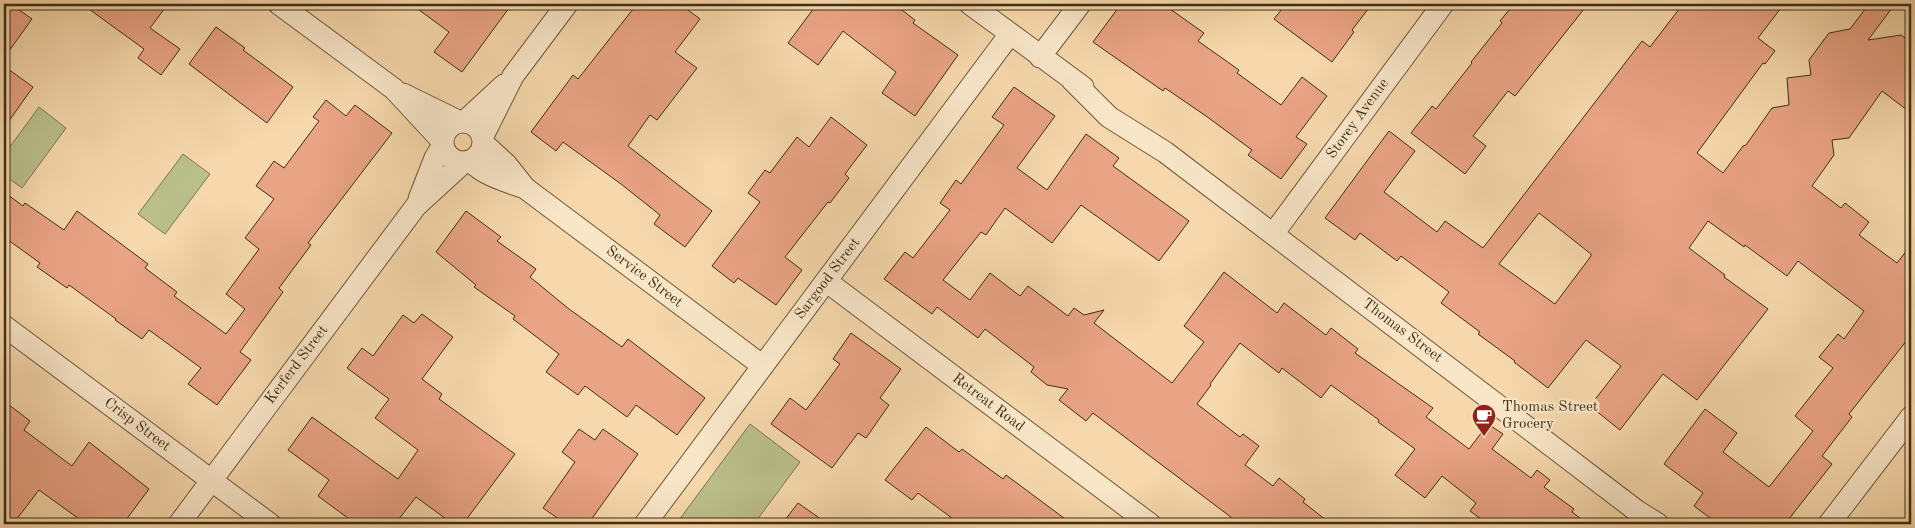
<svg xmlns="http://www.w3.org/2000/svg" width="1915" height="528" font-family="'Old Standard TT',serif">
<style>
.green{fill:#babf8c;stroke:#7e7650}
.building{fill:#e9a385;stroke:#412e13;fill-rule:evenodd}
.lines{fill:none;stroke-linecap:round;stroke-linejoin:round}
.street-casing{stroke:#6e5839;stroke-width:23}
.street{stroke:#f9e6c9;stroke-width:21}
.labels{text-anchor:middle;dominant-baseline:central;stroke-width:4.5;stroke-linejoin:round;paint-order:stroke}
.street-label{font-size:15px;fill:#412e13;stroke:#f9e6c9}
.poi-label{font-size:15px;fill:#412e13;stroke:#f9e6c9;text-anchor:start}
</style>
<rect width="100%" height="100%" fill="#f6d8ac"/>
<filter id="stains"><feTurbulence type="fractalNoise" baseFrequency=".004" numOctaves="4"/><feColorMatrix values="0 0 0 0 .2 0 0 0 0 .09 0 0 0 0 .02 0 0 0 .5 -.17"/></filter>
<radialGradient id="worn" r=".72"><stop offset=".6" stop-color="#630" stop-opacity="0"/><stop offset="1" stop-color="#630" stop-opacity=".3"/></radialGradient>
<path class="green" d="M39,107L66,128L22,188L4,175V155Z
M183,154L210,174L165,234L138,214Z
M750,424L800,462L754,524H676Z"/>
<path class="building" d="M4,4H11L32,19L4,58Z
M82,4H168L150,28L180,49L161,75L138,58L144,49Z
M411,4H512L462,72L434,52L449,32Z
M637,4H680L700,19L675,52L697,68L657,120L650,115L628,146L712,211L685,247L654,224L660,215L621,184L563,142L556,151L531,132L573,75L578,79Z
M817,4H894L915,20L913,23L958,55L915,116L882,93L896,72L843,31L818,65L788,43Z
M1121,4H1163L1204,33L1198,41L1239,70L1237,73L1281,105L1302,77L1327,96L1296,137L1307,144L1281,179L1248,155L1252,150L1206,116L1165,88L1163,91L1093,42Z
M1286,4H1372L1352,30L1354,32L1332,62L1274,19Z
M1514,4H1588L1515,96L1508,91L1473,136L1486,146L1465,174L1411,133L1432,106L1436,109L1472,63L1471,62L1502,23L1500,21Z
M1683,4H1784L1758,38L1775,51L1765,64L1763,63L1697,153L1723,173L1743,146L1746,145L1772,108L1789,105L1787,78L1811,75L1809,60L1829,33L1850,29L1869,4H1895L1868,40L1901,35L1911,42V113L1882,91L1849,138L1832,140L1834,155L1812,186L1841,208L1845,203L1869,222L1859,235L1897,263L1911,245V335L1849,414L1852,417L1822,456L1832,464L1785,524H1718L1694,506L1703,493L1664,464L1705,409L1737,433L1723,452L1769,487L1813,431L1795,416L1833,368L1819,357L1838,334L1844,339L1864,311L1798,261L1787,276L1745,245L1744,247L1708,221L1689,248L1725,275L1724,277L1768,309L1697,400L1663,374L1620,430L1590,406L1621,366L1586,340L1548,388L1514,362L1515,361L1478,334L1480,332L1441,303L1449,292L1401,256L1397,261L1360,233L1355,240L1325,218L1389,131L1415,151L1384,192L1437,232L1445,221L1483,248L1642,41L1650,47ZM1539,213L1591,254V256L1555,304L1499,264Z
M216,27L245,48L243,50L293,87L267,123L189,64Z
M4,66L33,87L4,128Z
M1014,87L1055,116L1017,168L1047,190L1086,134L1119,158L1113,166L1189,221L1159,261L1081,205L1052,243L1005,208L986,235L981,232L943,280L970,300L990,273L1020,296L1028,286L1068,316L1074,308L1084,315L1104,310L1094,323L1172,383L1204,342L1184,326L1224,272L1277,313L1284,303L1326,335L1331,328L1358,349L1355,353L1433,408L1426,417L1469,449L1488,424L1503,434L1492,449L1531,478L1537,470L1550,480L1544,487L1574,509L1572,512L1588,524H1488L1470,511L1476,503L1442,476L1425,498L1395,475L1415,449L1378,422L1379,420L1331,385L1321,398L1282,368L1279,373L1240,343L1210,384L1211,385L1197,404L1240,437L1243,434L1259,446L1245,465L1273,486L1279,478L1305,499L1303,502L1331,524H1240L1093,413L1086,421L1059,400L1068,389L1047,385L1031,372L1034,367L985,329L978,338L937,307L932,314L884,279L905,252L913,258L950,210L940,203L956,180L961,184L1004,125L992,117Z
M326,100L346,116L355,105L392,133L308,243L311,245L279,288L283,292L240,352L251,360L217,405L188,384L201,368L149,330L142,339L115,320L116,319L69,285L67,288L37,267L40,263L4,237V192L23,206L25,203L64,230L77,211L148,264L145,268L177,292L174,296L226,334L245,309L226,294L259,249L245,238L274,199L256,186L274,161L284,168L319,121L313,117Z
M831,117L867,145L845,174L849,178L830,203L828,202L785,257L802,270L776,305L738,278L734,283L712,266L760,202L748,193L765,170L770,173L797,137L809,147Z
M466,211L501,237L497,241L536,269L530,277L569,309L622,347L628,339L705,398L677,435L636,405L627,417L585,386L578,395L546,372L559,354L513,319L515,316L474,287L476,285L436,252Z
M422,314L453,337L422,379L442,394L439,399L515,454L463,524H453L416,497L395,524H356L318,496L329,480L288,450L312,417L398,479L418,450L375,418L389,399L347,368L362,348L373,356L403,315L414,323Z
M851,333L901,369L880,398L889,405L866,438L858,433L832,468L771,424L790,398L806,410L840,364L833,359Z
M4,401L30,421L24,430L72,466L89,442L149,489L123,524H86L39,490L13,524H4Z
M926,427L959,452L962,449L1003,479L1006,475L1072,524H960L918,493L912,500L885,480Z
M579,429L595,440L603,429L638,454L588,524H566L543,508L575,462L562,452Z
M798,503L828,524H782Z"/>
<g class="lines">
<defs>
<path id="street" d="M279,4L394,89L443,142
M970,4L1083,87
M1040,57L1080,4
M1072,80L1109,117L1165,152L1637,511L1658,524
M403,94L460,122
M443 142a20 20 0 1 1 40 0a20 20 0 1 1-40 0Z
M464,122L504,85
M483,136L513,76L567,4
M484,144L506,164L525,188L763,366
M470,161C486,176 505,181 525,188
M419,199L435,158L443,145
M1273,234L1443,4
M826,281L1150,524
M4,326L270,524
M179,524L416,206L463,163
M645,524L1010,34
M1829,524L1911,417"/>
</defs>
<use href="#street" class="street-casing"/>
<use href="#street" class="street"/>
</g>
<defs>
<symbol id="cafe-pin" viewBox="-11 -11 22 30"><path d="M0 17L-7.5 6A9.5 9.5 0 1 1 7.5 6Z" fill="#8f2418" stroke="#f9e6c9"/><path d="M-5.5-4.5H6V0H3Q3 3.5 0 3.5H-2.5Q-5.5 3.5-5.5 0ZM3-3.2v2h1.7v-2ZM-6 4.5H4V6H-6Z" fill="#fff"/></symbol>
</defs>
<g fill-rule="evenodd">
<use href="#cafe-pin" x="1470" y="402" width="28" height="38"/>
</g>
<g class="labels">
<g class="street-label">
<text transform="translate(1358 119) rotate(-54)">Storey Avenue</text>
<text transform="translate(644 277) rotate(37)">Service Street</text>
<text transform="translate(828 279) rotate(-53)">Sargood Street</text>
<text transform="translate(1402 331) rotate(37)">Thomas Street</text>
<text transform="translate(297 365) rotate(-53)">Kerferd Street</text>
<text transform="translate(988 403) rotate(37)">Retreat Road</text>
<text transform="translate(137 425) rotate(37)">Crisp Street</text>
</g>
<g class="poi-label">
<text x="1502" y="407">Thomas Street<tspan x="1502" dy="17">Grocery</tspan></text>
</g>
</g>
<rect width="1915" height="528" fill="none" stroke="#f6d8ac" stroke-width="20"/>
<rect x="5" y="5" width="1905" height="518" fill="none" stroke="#412e13" stroke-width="2.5"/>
<rect x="10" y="10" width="1895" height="508" fill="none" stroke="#412e13"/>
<rect width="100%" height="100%" filter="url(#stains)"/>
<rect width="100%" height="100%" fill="url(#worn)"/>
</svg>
